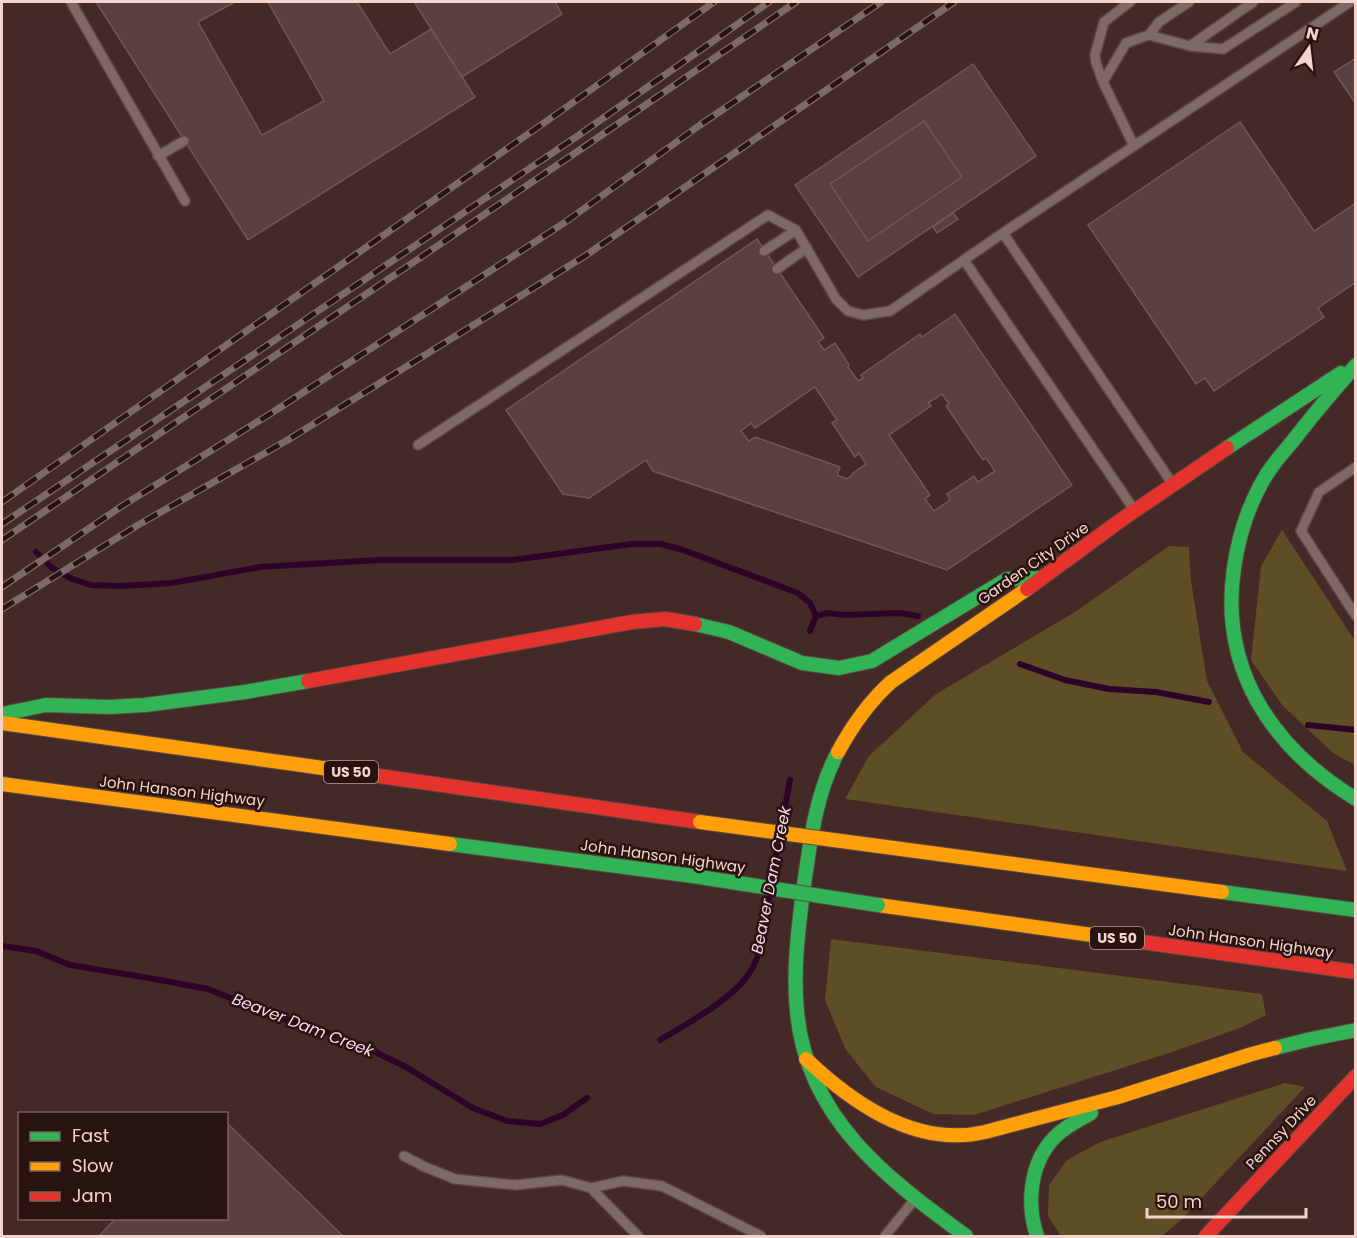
<svg xmlns="http://www.w3.org/2000/svg" width="1357" height="1238" font-family="Poppins,sans-serif">
<style>
.green{fill:#5e4e26}
.lines{fill:none;stroke-linecap:round;stroke-linejoin:round}
.stream{stroke:#2d0427;stroke-width:6}
.building{fill:#594141;stroke:#6d5757;stroke-width:1.5;fill-rule:evenodd}
.lane-casing{stroke:#5c4643;stroke-width:12}
.fast-casing{stroke:#5c4643;stroke-width:16}
.slow-casing{stroke:#5c4643;stroke-width:16}
.jam-casing{stroke:#5c4643;stroke-width:16}
.lane{stroke:#7e6965;stroke-width:9}
.fast{stroke:#30b455;stroke-width:14}
.slow{stroke:#ff9f0a;stroke-width:14}
.jam{stroke:#e5322d;stroke-width:14}
.rail-casing{stroke:#7c6a67;stroke-width:7}
.rail{stroke:#28130f;stroke-width:4.5;stroke-dasharray:14;stroke-linecap:butt}
.fast-bridge-casing{stroke:#5c4643;stroke-width:16;stroke-linecap:butt}
.slow-bridge-casing{stroke:#5c4643;stroke-width:16;stroke-linecap:butt}
.fast-bridge{stroke:#30b455;stroke-width:14}
.slow-bridge{stroke:#ff9f0a;stroke-width:14}
.labels{text-anchor:middle;dominant-baseline:central;stroke-width:5;stroke-linejoin:round;paint-order:stroke}
.shield{fill:#28130f;stroke:#b69b95;stroke-width:1.5}
.shield-label{font-size:14px;font-weight:bold;fill:#f3d5ce}
.street-label{font-size:15px;fill:#f3d5ce;stroke:#28130f}
.water-label{font-size:16px;font-style:italic;fill:#f7d6f1;stroke:#28130f}
</style>
<rect width="100%" height="100%" fill="#432a27"/>
<path class="green" d="M1282,530L1355,641V765L1333,753L1282,705L1251,660L1261,566Z
M1169,546L1189,547L1191,581L1207,681L1243,752L1327,821L1347,871L845,799L869,756L936,694L1075,612Z
M831,939L1262,994L1266,1015L1240,1028L1172,1052L974,1115L933,1114L876,1087L846,1050L825,1000Z
M1285,1083L1305,1087L1182,1219L1162,1236H1061L1048,1216L1049,1185L1067,1160L1100,1142Z"/>
<g class="lines">
<path class="stream" d="M36,552L52,568L72,579L91,585L120,586L172,583L260,567L378,560H513L631,544H661L683,550L798,593L810,603L816,616
M810,631L816,616L828,613L845,615L899,613L918,616
M1020,664L1065,680L1109,689L1156,692L1209,702
M1308,725L1356,730
M782,824L790,780
M772,880L778,843
M2,946L36,951L70,965L149,978L208,989L280,1018L324,1031L367,1048L406,1067L473,1108L507,1121L540,1124L563,1115L587,1098
M660,1040C688,1023 740,996 754,965C764,943 766,919 769,896"/>
</g>
<path class="building" d="M96,2H235L198,22L262,135L324,101L268,2H357L390,54L431,29L475,97L248,240Z
M414,2H555L562,14L462,77Z
M1356,58V104L1334,72Z
M973,64L1036,156L858,277L795,185ZM924,121L962,177L868,241L830,184Z
M924,121L962,177L868,241L830,184Z
M1240,122L1314,231L1356,203V282L1318,308L1324,317L1214,391L1205,378L1196,384L1088,225Z
M953,213L958,219L937,233L933,227Z
M757,239L824,338L818,342L824,350L835,343L849,365L848,367L858,381L863,378L861,375L920,334L922,337L955,314L1072,485L947,570L653,471L646,460L589,498L563,494L506,410ZM815,387L837,420L832,423L855,457L859,453L866,464L852,474V475L847,479L837,475L840,467L755,437L749,441L741,431L751,423L755,428ZM942,394L949,404L946,406L983,460L986,458L995,471L978,482L974,476L947,494L950,500L934,511L925,499L930,495L889,435L931,406L928,403Z
M226,1122L343,1236H99L116,1218H226Z"/>
<g class="lines">
<defs>
<path id="lane" d="M71,2L185,201
M1130,2L1104,22L1095,55L1096,63L1103,82L1134,146
M1149,35L1159,22L1189,2
M1190,46L1253,2
M1103,82L1126,43L1149,35L1190,46L1223,49L1296,2
M158,156L184,141
M1003,233L1172,483
M764,251L796,230
M964,260L1133,508
M777,269L807,248
M418,445L768,215L796,230L836,299L848,311L863,315L890,311L1003,233L1350,2
M1356,467L1319,492L1301,531L1356,616
M404,1156L425,1167L455,1179L515,1185L562,1180L591,1188L623,1181L662,1186L761,1236
M591,1188L638,1236
M885,1236L914,1200"/>
<path id="fast" d="M1356,365C1334,390 1312,416 1292,442C1280,456 1268,470 1260,486C1246,512 1238,540 1234,568C1219,669 1272,748 1356,799
M1227,448L1341,373
M695,624L729,632L802,663L839,668L872,661L1007,579L1041,578
M2,714L46,705L109,707L145,705L245,692L308,681
M838,752C815,795 810,844 803,892C798,931 793,971 797,1011C806,1117 886,1178 966,1236
M450,844L693,876
M1222,892L1356,910
M1275,1048L1311,1039L1356,1030
M1037,1236C1026,1203 1030,1161 1056,1136C1066,1126 1079,1120 1091,1113"/>
<path id="slow" d="M2,723L330,769
M838,752C852,726 870,701 891,682L1027,589
M2,784L450,844
M871,845L1222,892
M878,905L1121,939
M806,1059C852,1103 917,1148 985,1132L1118,1097L1252,1054L1275,1048"/>
<path id="jam" d="M1027,589L1121,520L1227,448
M308,681L632,622L665,619L695,624
M330,769L700,822
M1121,939L1356,972
M1206,1236L1356,1076"/>
</defs>
<use href="#lane" class="lane-casing"/>
<use href="#fast" class="fast-casing"/>
<use href="#slow" class="slow-casing"/>
<use href="#jam" class="jam-casing"/>
<use href="#lane" class="lane"/>
<use href="#fast" class="fast"/>
<use href="#slow" class="slow"/>
<use href="#jam" class="jam"/>
<defs>
<path id="rail" d="M2,502L561,111L714,2
M2,524L579,135L769,2
M2,540L587,145L796,2
M2,587L125,504L270,414L564,223L700,125L881,2
M2,609L138,525L286,441L585,256L954,2"/>
</defs>
<use href="#rail" class="rail-casing"/>
<use href="#rail" class="rail"/>
<defs>
<path id="fast-bridge" d="M693,876L878,905"/>
<path id="slow-bridge" d="M700,822L871,845"/>
</defs>
<use href="#fast-bridge" class="fast-bridge-casing"/>
<use href="#slow-bridge" class="slow-bridge-casing"/>
<use href="#fast-bridge" class="fast-bridge"/>
<use href="#slow-bridge" class="slow-bridge"/>
</g>
<g class="labels">
<g class="shield">
<rect x="324" y="761" width="54" height="22" rx="4.5"/>
<rect x="1090" y="927" width="54" height="22" rx="4.5"/>
</g>
<g class="shield-label">
<text x="351" y="772">US 50</text>
<text x="1117" y="938">US 50</text>
</g>
<g class="street-label">
<text transform="translate(1033 563) rotate(-35)">Garden City Drive</text>
<text transform="translate(182 791) rotate(7)">John Hanson Highway</text>
<text transform="translate(663 856) rotate(8)">John Hanson Highway</text>
<text transform="translate(1251 941) rotate(8)">John Hanson Highway</text>
<text transform="translate(1281 1132) rotate(-47)">Pennsy Drive</text>
</g>
<g class="water-label">
<text transform="translate(771 880) rotate(-79)">Beaver Dam Creek</text>
<text transform="translate(303 1025) rotate(21)">Beaver Dam Creek</text>
</g>
</g>
<rect width="1357" height="1238" fill="none" stroke="#f3d5ce" stroke-width="6"/>
<rect x="18" y="1112" width="210" height="108" fill="#28130f" stroke="#79615b" stroke-width="1.5"/>
<rect x="30" y="1132" width="30" height="9" fill="#30b455" stroke="#79615b" stroke-width="1.5"/>
<text x="72" y="1142" font-size="18" fill="#f3d5ce">Fast</text>
<rect x="30" y="1162" width="30" height="9" fill="#ff9f0a" stroke="#79615b" stroke-width="1.5"/>
<text x="72" y="1172" font-size="18" fill="#f3d5ce">Slow</text>
<rect x="30" y="1192" width="30" height="9" fill="#e5322d" stroke="#79615b" stroke-width="1.5"/>
<text x="72" y="1202" font-size="18" fill="#f3d5ce">Jam</text>
<g transform="translate(1309 48) rotate(14)" stroke="#28130f" stroke-width="4.5" paint-order="stroke">
<path d="M0-4.5L10 22L0 15L-10 22Z" fill="#f3d5ce"/>
<text y="-9" font-size="16" font-weight="bold" text-anchor="middle" fill="#f3d5ce">N</text>
</g>
<path d="M1147 1208v9h159v-9" fill="none" stroke="#f3d5ce" stroke-width="3"/>
<text x="1156" y="1208" font-size="18" fill="#f3d5ce" stroke="#28130f" stroke-width="4.5" paint-order="stroke">50 m</text>
</svg>
